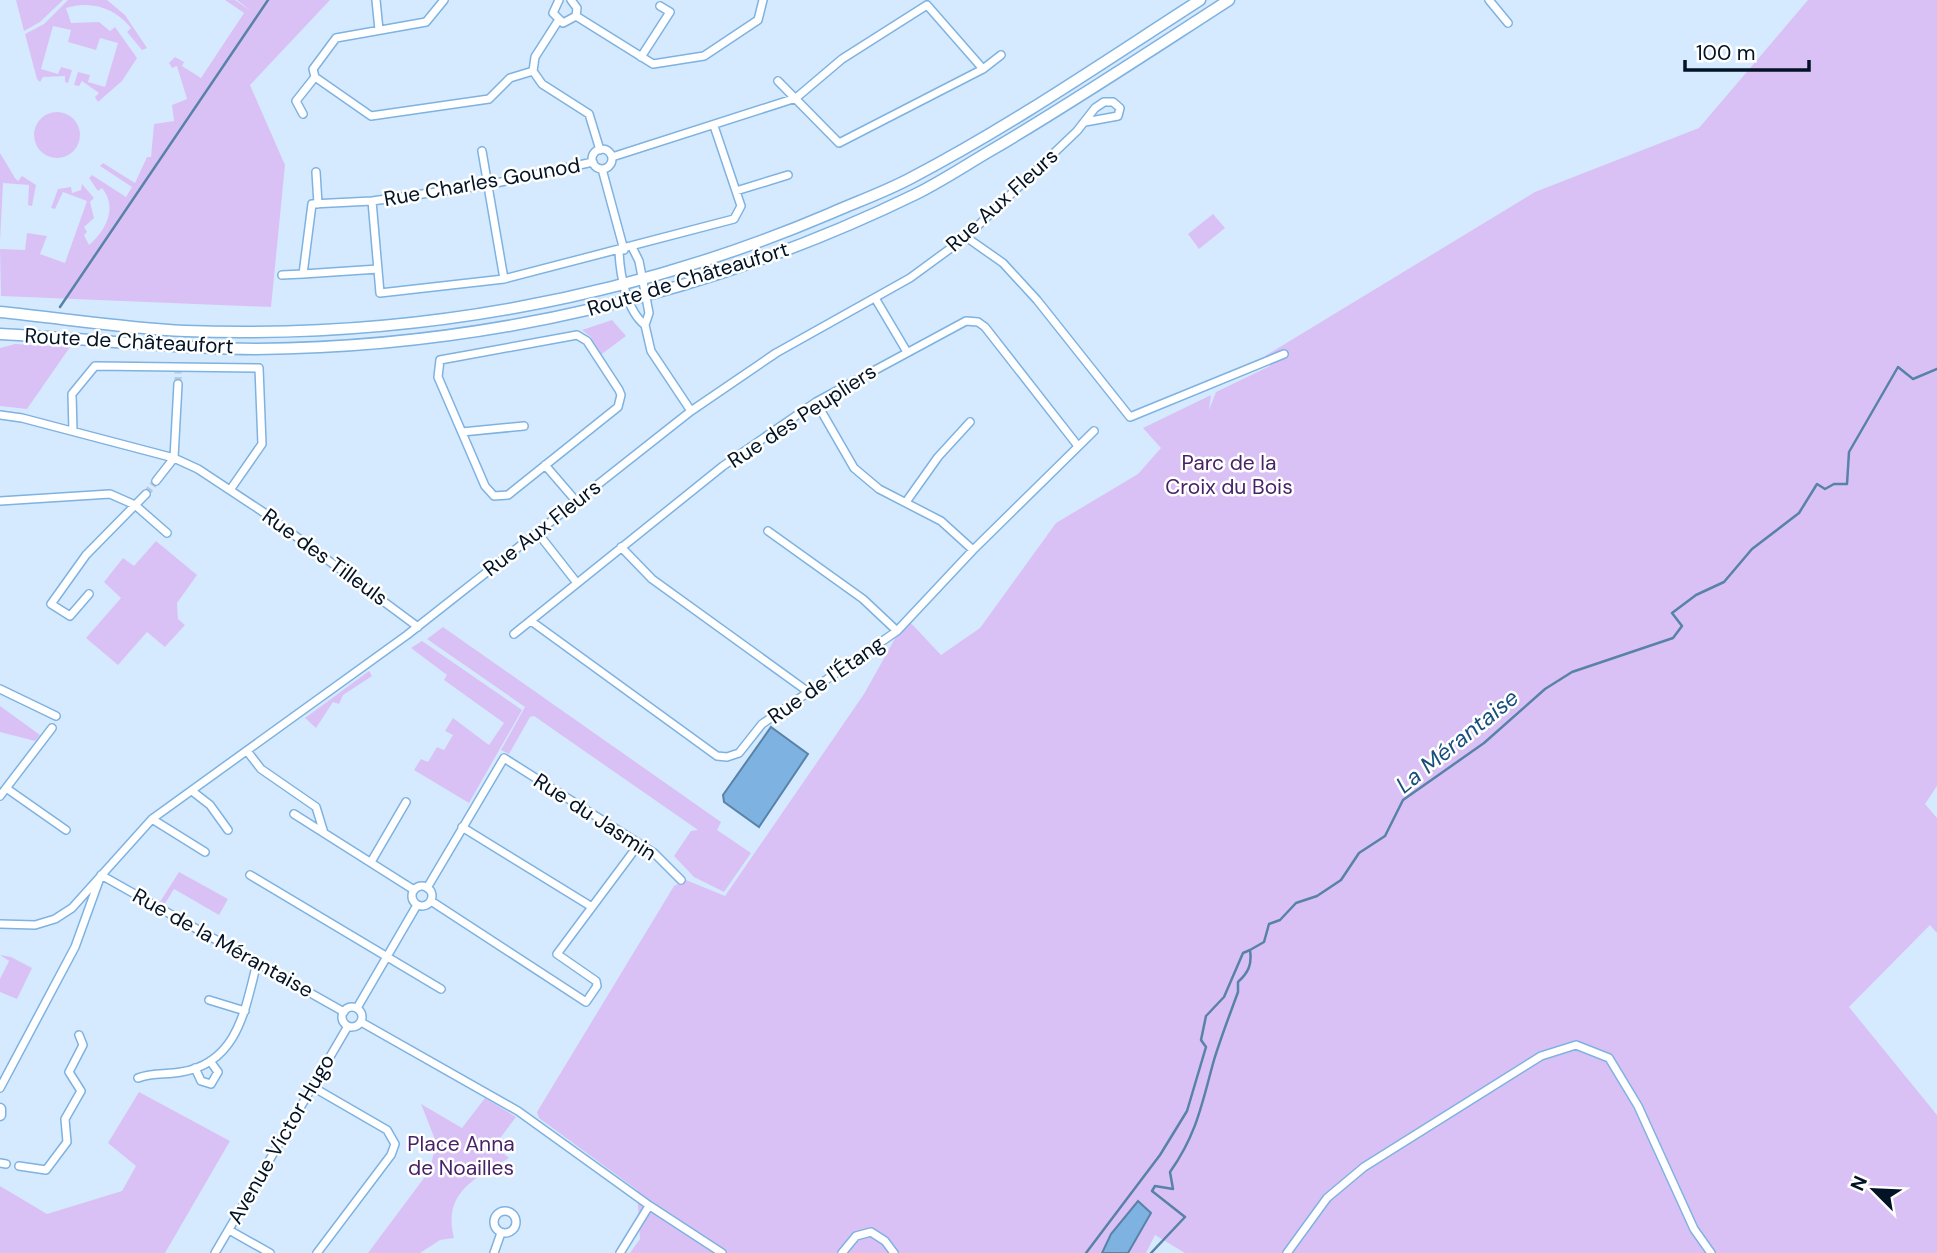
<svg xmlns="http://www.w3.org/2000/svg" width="1937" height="1253" font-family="'DM Sans',sans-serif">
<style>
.green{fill:#dac1f5}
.water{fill:#7eb2e0;stroke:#5882a8;stroke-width:2}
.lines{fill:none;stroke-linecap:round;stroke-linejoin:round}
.stream{stroke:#5882a8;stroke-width:2.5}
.street-tunnel{stroke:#b5cadd;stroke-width:7;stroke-dasharray:7 3.5;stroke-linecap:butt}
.street-casing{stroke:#7eb2e1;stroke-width:10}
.secondary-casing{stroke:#7eb2e1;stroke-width:13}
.street{stroke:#fff;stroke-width:7}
.secondary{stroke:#fff;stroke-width:10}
.labels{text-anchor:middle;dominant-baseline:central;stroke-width:5;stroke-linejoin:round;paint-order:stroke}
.street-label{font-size:21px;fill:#011324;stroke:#fff}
.park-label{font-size:21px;fill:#482266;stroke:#fff}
.water-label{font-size:23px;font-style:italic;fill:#16507c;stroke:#fff}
</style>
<rect width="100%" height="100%" fill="#d5eafe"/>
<path class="green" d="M16,0H63L40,22L24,31Z
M68,0H107L125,15L147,48L142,50L127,32L131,28C115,8 92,0 66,8L71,23L99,22L110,31L115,27L137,58L122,81L98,102L95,97L99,93L82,81L79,86L74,85L78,72L90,75L88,82L105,87L118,43L100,38L96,50L68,42L71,30L53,26L41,69L58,74L61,67L72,70L68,83L65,82V76L43,77L40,82L37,79L25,34L44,24Z
M225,0H235L251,11L237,0H330L250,85L285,165L271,307L1,296L0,249L25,250L27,233L47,236L40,254L65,263L87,201L63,192L55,209L51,208L58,189L71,187L72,193L81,190L82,184L94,198L90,202L94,218L84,227L87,232L84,235L89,245C106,230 118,208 102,188L98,191L89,178L92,175L126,197L132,187L100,166L103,163L135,183L147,157H151L154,124L174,121L172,105L187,99L177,66L172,68L169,63L175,57L184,62L182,66L201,78L244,13Z
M1808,0H1937V786L1925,804L1937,818V933L1930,925L1849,1007L1937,1115V1253H1185L1155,1235L1146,1253H1128L1151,1214L1111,1234L1102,1253H630L640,1239L637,1190L539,1118L537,1112L674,886L686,880L725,896L864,694L897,635L909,621L941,655L980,628L1056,523L1138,474L1161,448L1143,428L1211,395L1209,410L1216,392L1270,366L1265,356L1535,192L1699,128Z
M34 135a23 23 0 1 1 46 0a23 23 0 1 1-46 0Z
M0,153L15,178L18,181L22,176L36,185L32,206L28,205L29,185L3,183L0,241Z
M1213,214L1225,228L1199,249L1188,234Z
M612,320L626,336L599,356L591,337L582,330Z
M15,344L70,347L27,409L0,406V348Z
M156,541L197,575L177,603L178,619L185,625L165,647L147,632L118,665L86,638L121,598L104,582L123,558L134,566Z
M443,627L721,822L717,830L751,853L724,892L694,877L674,856L691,831L698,830L534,716L530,717L509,754L501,750L525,707L427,639Z
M422,641L522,710L469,803L414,770L421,759L428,762L437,747L444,750L453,735L445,731L453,718L489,745L504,723L444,680L447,675L411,648Z
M369,671L372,676L343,695L339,704L333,702L316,728L305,718Z
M0,706L40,735L35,741L0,732Z
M179,872L228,899L219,915L174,889L164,905L160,902Z
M0,955L11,957L32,968L17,999L0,992V979L9,961Z
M139,1092L230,1141L165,1253H0V1186L47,1214L122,1191L136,1166L108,1143Z
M485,1098L516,1117L494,1146L509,1158C476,1178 442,1192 454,1238L440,1240L420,1253H368L430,1170L436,1142L421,1104L462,1128Z"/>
<path class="water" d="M771,727L808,754L759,827L724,802L723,795Z
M1138,1201L1151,1213L1128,1253H1102L1111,1234Z"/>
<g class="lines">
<path class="stream" d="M60,307L268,0
M1086,1253L1160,1155L1187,1111L1206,1047L1201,1040L1206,1016L1224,997L1243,953L1250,950
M1151,1253L1185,1217L1152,1191L1155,1186L1173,1189L1170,1172C1197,1134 1202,1103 1214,1060C1221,1037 1230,1014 1238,992V982C1249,972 1252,964 1250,950L1264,942L1269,924L1280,920L1296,903L1317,896L1341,880L1359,853L1385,836L1403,800L1484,743L1545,689L1572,672L1673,638L1682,626L1672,613L1696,595L1724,582L1752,549L1799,513L1817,484L1825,489L1834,484H1847L1849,452L1898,367L1913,379L1937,369"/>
<path class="street-tunnel" d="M178,384V372
M146,494L156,481"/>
<defs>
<path id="street" d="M376,0L379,30
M444,0L426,22L336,38L313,69L315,77L371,116L489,99L510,78L533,71
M559,0L553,13L563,23L576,16L577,8L571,0
M1489,0L1508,23
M576,16L653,64L704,56L758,20L763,0
M558,21L535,57L533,71L542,84L589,114L600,150
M641,57L670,12L660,6
M983,69L1001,55
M303,114L296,101L315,77
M592 159a10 10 0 1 1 20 0a10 10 0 1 1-20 0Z
M482,151L504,279
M612,157L796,98L842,59L927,5L983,69L839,143L778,81
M602,169L624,250
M316,172L318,204
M736,191L788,175
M372,201L380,293L504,279L734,219L741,206L714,126
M966,237L1003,263L1037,300L1130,417L1284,354
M632,247L639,261L649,313L645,325L651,351L691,411
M619,251C620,274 626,310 645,325
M378,269L303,274L312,204L372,201L487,185L593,162
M282,275L303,274
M875,298L907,352
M577,335L587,341L619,390L621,395L618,407L508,495L494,496L485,486L438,377L440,360Z
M816,402L854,468L879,489L941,521L973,550
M0,415L22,418L174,458L198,469L263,512L418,627
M73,431L72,394L95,366L259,368L262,444L230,490
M462,432L524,426
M545,465L576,501
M156,481L174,458L178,384
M0,501L110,494L135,505L167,533
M906,502L938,457L970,422
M768,531L863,599L897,631
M537,532L577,583
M621,547L652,579L807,691
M89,594L70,616L51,604L86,555L146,494
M531,621L717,756L727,757L739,753L762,724L897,631L973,550L1094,431
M514,634L723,466L816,402L966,321L978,322L985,327L1078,446
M0,689L56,716
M247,751L261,769L316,807L324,833
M6,788L66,830
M192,791L210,805L228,830
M0,796L52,728
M294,814L414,890
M152,819L205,852
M462,827L592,907
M371,862L406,802
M101,875L344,1012
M250,875L441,989
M412 896a10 10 0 1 1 20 0a10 10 0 1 1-20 0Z
M427,888L504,758L654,853L681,880
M431,901L586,1002L597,986L596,981L557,954L639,844
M0,924L35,925L55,919L72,908L152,819L407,635L691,411L776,353L910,278L966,237L1077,131L1095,108L1104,102H1113L1120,108L1118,116L1085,122
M209,1000L245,1011
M342 1017a10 10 0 1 1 20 0a10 10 0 1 1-20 0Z
M357,1008L417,905
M361,1022L518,1111L650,1206L722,1253
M195,1068L201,1081L211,1084L218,1072L210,1061
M138,1078C153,1072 166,1075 181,1072C238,1063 245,1009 257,963
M311,1086L387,1130L395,1144L391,1155L317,1253
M0,1088L75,947L101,875
M0,1163L6,1164
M19,1166L46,1170L67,1142L65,1119L81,1091L69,1072L83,1045L79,1035
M494 1222a11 11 0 1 1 22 0a11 11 0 1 1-22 0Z
M229,1230L270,1253
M215,1253L348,1026
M494,1253L501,1233
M620,1253L649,1206
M842,1253L856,1236L871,1232L885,1241L894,1253
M1287,1253L1327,1198L1364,1167L1541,1056L1576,1045L1609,1058L1638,1106L1694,1229L1711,1253"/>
<path id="secondary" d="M0,312C61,318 123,328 185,331C406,339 625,301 829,214C856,202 885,192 911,178C1011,126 1105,61 1200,0
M0,334C85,338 171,349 256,349C485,347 711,294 916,194C942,181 966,165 990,151C1072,103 1150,51 1229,0
M0,1109V1115"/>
</defs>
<use href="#street" class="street-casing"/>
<use href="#secondary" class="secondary-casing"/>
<use href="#street" class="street"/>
<use href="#secondary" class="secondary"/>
</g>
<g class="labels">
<g class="street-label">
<text transform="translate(482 182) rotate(-10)">Rue Charles Gounod</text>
<text transform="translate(1002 200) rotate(-42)">Rue Aux Fleurs</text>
<text transform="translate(688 279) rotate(-17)">Route de Châteaufort</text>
<text transform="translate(129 341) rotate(3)">Route de Châteaufort</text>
<text transform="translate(802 416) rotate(-33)">Rue des Peupliers</text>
<text transform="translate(542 528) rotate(-38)">Rue Aux Fleurs</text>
<text transform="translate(325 557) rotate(36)">Rue des Tilleuls</text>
<text transform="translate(826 680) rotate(-35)">Rue de l'Étang</text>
<text transform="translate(595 817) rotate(33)">Rue du Jasmin</text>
<text transform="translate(223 943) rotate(29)">Rue de la Mérantaise</text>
<text transform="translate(281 1139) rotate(-60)">Avenue Victor Hugo</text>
</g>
<g class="park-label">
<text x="1229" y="463">Parc de la<tspan x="1229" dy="24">Croix du Bois</tspan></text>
<text x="461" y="1144">Place Anna<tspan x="461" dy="24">de Noailles</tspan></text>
</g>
<g class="water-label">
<text transform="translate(1457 741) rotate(-39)">La Mérantaise</text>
</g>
</g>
<g transform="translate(1874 1190) rotate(294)" stroke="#ffffff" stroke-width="5" paint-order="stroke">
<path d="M0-5L12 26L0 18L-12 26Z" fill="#011324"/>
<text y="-10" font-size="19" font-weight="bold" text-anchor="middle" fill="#011324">N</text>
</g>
<path d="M1685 60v10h124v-10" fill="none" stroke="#011324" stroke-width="3.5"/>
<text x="1696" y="60" font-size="21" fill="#011324" stroke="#ffffff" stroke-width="5" paint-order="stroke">100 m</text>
</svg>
